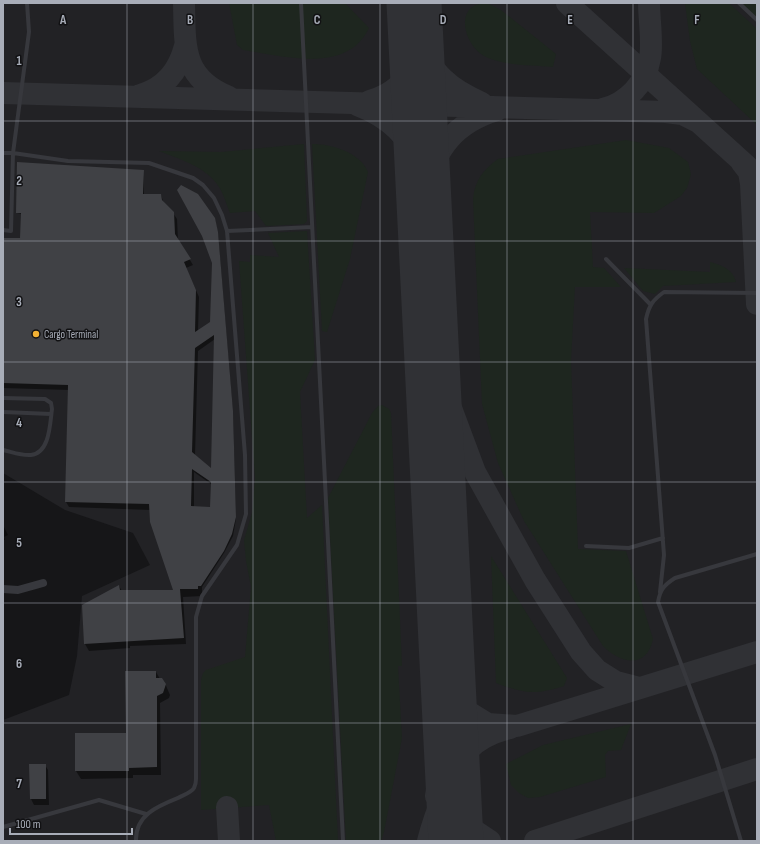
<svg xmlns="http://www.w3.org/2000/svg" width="760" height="844" font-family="'Sofia Sans Condensed',sans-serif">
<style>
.built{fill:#222225}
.green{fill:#1e261f}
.shadow{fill:#0007;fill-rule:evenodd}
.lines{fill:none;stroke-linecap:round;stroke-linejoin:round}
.taxiway{stroke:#303135;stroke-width:22}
.runway{stroke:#303135;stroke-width:55}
.building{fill:#404145;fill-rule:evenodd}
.service{stroke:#37383d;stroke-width:4}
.minor{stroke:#37383d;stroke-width:8}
.grid{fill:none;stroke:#a8adb8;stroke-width:1;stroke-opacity:0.55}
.poi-dot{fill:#f2b134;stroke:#111113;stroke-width:1.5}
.labels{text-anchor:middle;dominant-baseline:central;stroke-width:3;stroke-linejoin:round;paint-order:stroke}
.poi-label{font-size:11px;fill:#a8adb8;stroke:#111113;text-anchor:start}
.grid-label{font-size:13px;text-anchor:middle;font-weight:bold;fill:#a8adb8;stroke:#111113;stroke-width:3;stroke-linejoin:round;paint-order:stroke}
</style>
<rect width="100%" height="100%" fill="#161618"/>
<path class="built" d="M3,3H757V841H3V720L69,695L77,656L82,596L150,565L133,533L65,510L3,473Z"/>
<path class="green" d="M229,3H345L369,28C347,75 282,56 243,50L237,45Z
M487,3L501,10L556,54L553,67C532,65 505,66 486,57C463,46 453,3 487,3Z
M685,3H729L757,29V125L697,69L690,41Z
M739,3H757V19Z
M626,140L669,148L688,162L691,174L687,188L681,196L654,213L590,212L593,267L604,268L621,287H575L571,361L578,549L626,551L653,639C647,669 621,664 603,646L524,521L498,463L482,404L473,199C475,180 483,170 498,159Z
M304,144L307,221L304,224L266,226L255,211L230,213C226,203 223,192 217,184C204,166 179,159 159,151L221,152Z
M312,144C331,144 360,152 368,172L350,259L327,332L322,331Z
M307,231L315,360L300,392L307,518L322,505L338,841H276L269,805L201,810V680L203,673L206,670L245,657L251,587L246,561L244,540L252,513L255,478L239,261L250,262V255L279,257L268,233Z
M710,262C721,265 733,269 736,282L663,286L655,294L643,291L624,268L710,272Z
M382,405L389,409L391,413L402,666H398L402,738L384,832L381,841H346L328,498L372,413L378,406Z
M491,556L567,678L564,686C535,695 525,694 496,683Z
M631,724L621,750L608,751L605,755L606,777L540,797L528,798L519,793L511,785L506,764L543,745Z"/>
<path class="shadow" d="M144,171V194L161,195L164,204L173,213L177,219L178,240L193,265L186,268L199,297L198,331L211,323L213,263L198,195L215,220L218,234L233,413L236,519L233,536L224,553L202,587V596L183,597L186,644L130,646V648L89,651L85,644L119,586L122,591L175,590L150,510L69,507L66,502L69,390L3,388V239H21L22,214L17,213ZM215,339L212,471L195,455L198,351ZM194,472L211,484V508L194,507Z
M3,525L8,535L4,537L5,540H3Z
M156,672L160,679L164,681L170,695L169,698L160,703L161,775H133V778L81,779L76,771V734H127Z
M30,765H45L48,770L49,805H34L31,799Z"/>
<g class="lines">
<path class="taxiway" d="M184,3C185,47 182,78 229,97
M567,3L757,175
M416,41C435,74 447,88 482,103
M3,93L666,112L682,114L698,122
M140,95C166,88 179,70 185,46
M370,101C389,96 410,81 415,60C416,54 416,47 416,41
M357,105C386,116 410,136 420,166C422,173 423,182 424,190
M603,109C627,103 646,83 650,58C653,43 649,19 649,3
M742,163L749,172L751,184L757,304
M424,189C437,148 454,123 497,110
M432,357L475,472L535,580L581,652L597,670L616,682L639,688
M448,682L462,708L488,724L517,726L757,652
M436,796L445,735L448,682
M454,804L469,827L490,841
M227,807L229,841
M428,841C434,818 452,768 467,751C479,738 494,732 510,728
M454,841L456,836
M535,841L757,769"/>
<path class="runway" d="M414,3L456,841"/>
</g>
<path class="building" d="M17,162L144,170L143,194H161L162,200L174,212L175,234L191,259L184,262L196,290L195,332L210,322L212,263L202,236L177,190L181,185L198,194L215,218L218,232L233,411L236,517L232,534L224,551L201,586H198V589H180L184,638L84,644L82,605L119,585L120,590H173L150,522L149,504L65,502L68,385L3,383V238H20L21,213H16ZM214,335L211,468L192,452L195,348ZM192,469L211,482L210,507L191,506Z
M125,671H156V678H162L166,684L163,693L157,696V767L129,768V771H75V733H126Z
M29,764H46V799H30Z"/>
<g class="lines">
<path class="service" d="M27,3L29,32L13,153L68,161L149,163L193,178L203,185L214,198L222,215L227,231L245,455L246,514L237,545L202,596L196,617V779C196,781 195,786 194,788C191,793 183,795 178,798C158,806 135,815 136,841
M301,3L343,841
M739,3L757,20
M3,153H13L11,231L3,230
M227,231L312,227
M606,259L650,304
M3,398L45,399L51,403L52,409C50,423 50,453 31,455C22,456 12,452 3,450
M3,412L51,414
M586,546L629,548L663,538
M660,592L664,555L646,319C649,305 653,300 664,292L757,293
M3,827L99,800L146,814
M741,841L715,755L658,602C660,590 664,585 675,578L757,554"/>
<path class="minor" d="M3,589L18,590L43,583"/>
</g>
<path class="grid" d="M127,3V841M253,3V841M380,3V841M507,3V841M633,3V841M3,121H757M3,241H757M3,362H757M3,482H757M3,603H757M3,723H757"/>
<circle class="poi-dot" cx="36" cy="334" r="4"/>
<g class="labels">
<g class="poi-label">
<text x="44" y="334">Cargo Terminal</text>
</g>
</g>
<g class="grid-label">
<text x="63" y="24">A</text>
<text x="190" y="24">B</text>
<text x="317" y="24">C</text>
<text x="443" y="24">D</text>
<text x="570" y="24">E</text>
<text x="697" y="24">F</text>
<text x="19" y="65">1</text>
<text x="19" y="185">2</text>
<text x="19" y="306">3</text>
<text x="19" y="427">4</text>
<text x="19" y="547">5</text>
<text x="19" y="668">6</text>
<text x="19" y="788">7</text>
</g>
<rect width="760" height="844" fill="none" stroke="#a8adb8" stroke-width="8"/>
<path d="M10 828v6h122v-6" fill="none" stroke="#a8adb8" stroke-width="2"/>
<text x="16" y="828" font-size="12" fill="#a8adb8" stroke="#111113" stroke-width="3" paint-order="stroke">100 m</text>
</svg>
